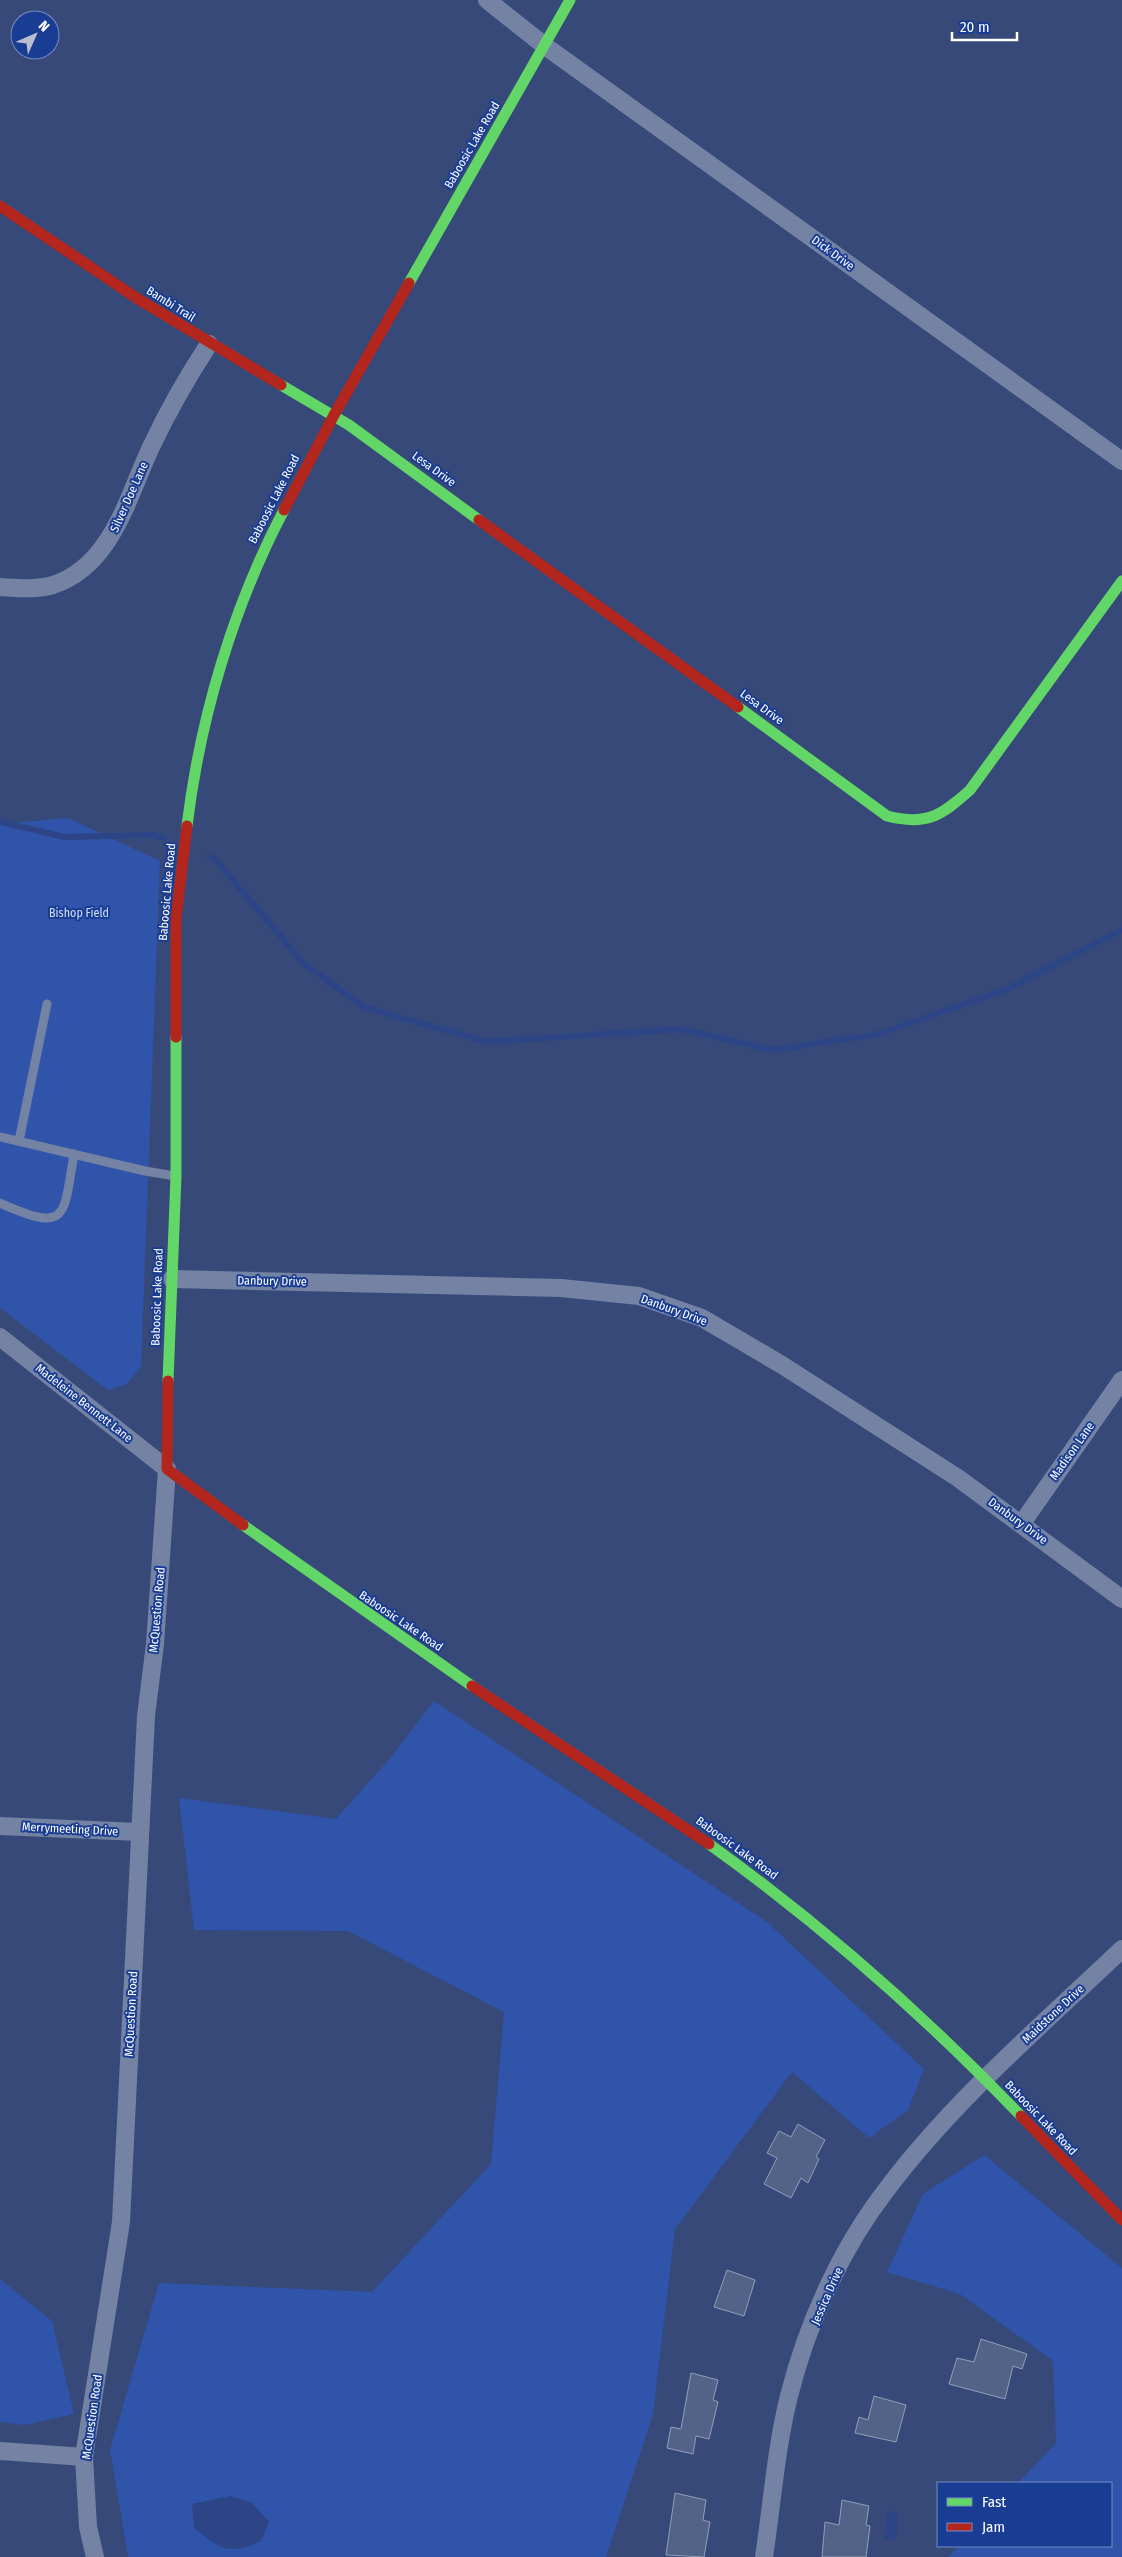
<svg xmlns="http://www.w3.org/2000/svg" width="1122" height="2557" font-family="'Fira Sans Condensed',sans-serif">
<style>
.green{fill:#2f54aa}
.water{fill:#2d4586}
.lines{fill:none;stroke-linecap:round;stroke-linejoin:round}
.stream{stroke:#2d4586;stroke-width:6}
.building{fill:#536287;stroke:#939eb9}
.lane{stroke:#7482a3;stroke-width:9}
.street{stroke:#7482a3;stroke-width:18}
.fast{stroke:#63d668;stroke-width:11}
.jam{stroke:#b3261e;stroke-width:11}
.labels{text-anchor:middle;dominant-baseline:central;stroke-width:4;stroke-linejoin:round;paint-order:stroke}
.street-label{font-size:12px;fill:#fff;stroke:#1a3d94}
.park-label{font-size:12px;fill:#d2dffb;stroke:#1a3d94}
</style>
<rect width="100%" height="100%" fill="#364978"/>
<path class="green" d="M68,818L160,861L141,1367L127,1384L108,1390L0,1308V824Z
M434,1701L767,1922L924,2069L908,2110L869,2138L792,2072L675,2229L653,2414L606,2557H128L110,2450L159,2283L372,2292L491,2164L504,2012L348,1931L194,1930L179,1798L336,1819L392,1756Z
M984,2155L1122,2268V2557H948L959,2546H1111V2483H1018L1056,2443L1053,2361L960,2294L887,2272L923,2194Z
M0,2279L52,2321L74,2414L24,2425L0,2422Z"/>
<path class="water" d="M231,2496L252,2503L269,2522L261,2541C228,2556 220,2549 194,2528L192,2504Z
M888,2511L898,2513L897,2534L893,2540L886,2539L884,2536Z"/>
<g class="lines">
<path class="stream" d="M0,822L65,837L153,835L164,838
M210,857L215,859L304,964L364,1007L487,1042L680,1029L773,1050L878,1034L1005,990L1122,930"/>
</g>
<path class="building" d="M798,2124L825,2140L816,2157L819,2159L808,2183L801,2178L791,2198L764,2184L777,2158L767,2153L779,2131L791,2137Z
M727,2270L755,2280L744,2316L714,2307Z
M981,2339L1027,2354L1022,2369L1013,2366L1005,2399L949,2384L957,2358L974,2362Z
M691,2373L718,2380L713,2400L718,2402L709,2439L696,2436L693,2454L667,2448L671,2427L681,2429Z
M874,2396L906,2405L896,2442L855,2433L859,2417L868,2420Z
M675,2493L706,2500L703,2520L710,2522L704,2557L666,2555Z
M842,2500L869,2506L866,2525L870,2526L866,2557H822L825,2522L839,2525Z"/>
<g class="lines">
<path class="lane" d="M0,1137L145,1171L175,1176
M19,1141L47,1004
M0,1203C68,1233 63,1219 74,1154"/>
<path class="street" d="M487,0L545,46L1122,461
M0,587C18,588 36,590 53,585C112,566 128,496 151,447C168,411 188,376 209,344
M172,1279L561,1288L639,1296L702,1318L782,1365L958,1478L1122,1599
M0,1337L167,1469L155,1644L146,1716L121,2222L84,2457L88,2527L95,2557
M1022,1523L1122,1380
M0,1826L139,1832
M0,2451L84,2457
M764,2557C772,2504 776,2448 789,2396C807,2324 841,2248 887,2189C954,2100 1041,2026 1122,1949"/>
<path class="fast" d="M409,283L570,0
M281,385L349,425L479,520
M738,707L887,816C926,826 941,816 970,790L1122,581
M187,826C200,718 233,607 284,510
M168,1381L176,1176V1037
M243,1525L472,1686
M709,1844C822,1925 925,2016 1021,2116"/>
<path class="jam" d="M0,206L138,299L281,385
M284,510L334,415L409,283
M479,520L738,707
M176,1037V918L187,826
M168,1381L167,1469L243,1525
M472,1686L709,1844
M1021,2116L1122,2220"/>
</g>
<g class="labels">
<g class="street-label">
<text transform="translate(472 145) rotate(-60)">Baboosic Lake Road</text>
<text transform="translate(833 253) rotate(36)">Dick Drive</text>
<text transform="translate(171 304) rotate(32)">Bambi Trail</text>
<text transform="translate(434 469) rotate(36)">Lesa Drive</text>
<text transform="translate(129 497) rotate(-66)">Silver Doe Lane</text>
<text transform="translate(274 499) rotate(-63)">Baboosic Lake Road</text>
<text transform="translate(762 707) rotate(36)">Lesa Drive</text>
<text transform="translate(167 892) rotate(-85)">Baboosic Lake Road</text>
<text transform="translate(272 1281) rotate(1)">Danbury Drive</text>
<text transform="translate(157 1297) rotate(-88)">Baboosic Lake Road</text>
<text transform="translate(674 1310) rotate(20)">Danbury Drive</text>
<text transform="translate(84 1403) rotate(38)">Madeleine Bennett Lane</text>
<text transform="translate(1072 1451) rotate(-55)">Madison Lane</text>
<text transform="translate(1018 1521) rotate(36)">Danbury Drive</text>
<text transform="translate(157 1610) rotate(-85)">McQuestion Road</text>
<text transform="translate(401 1621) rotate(34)">Baboosic Lake Road</text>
<text transform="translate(70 1829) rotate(3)">Merrymeeting Drive</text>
<text transform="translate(737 1848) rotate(36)">Baboosic Lake Road</text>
<text transform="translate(131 2014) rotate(-87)">McQuestion Road</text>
<text transform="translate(1053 2014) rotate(-43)">Maidstone Drive</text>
<text transform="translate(1041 2118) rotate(46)">Baboosic Lake Road</text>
<text transform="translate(827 2296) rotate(-66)">Jessica Drive</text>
<text transform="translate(92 2417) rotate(-82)">McQuestion Road</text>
</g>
<g class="park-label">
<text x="79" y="913">Bishop Field</text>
</g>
</g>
<rect x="937" y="2482" width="175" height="65" fill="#1a3d94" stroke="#768bbf"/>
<rect x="947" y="2498" width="25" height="8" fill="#63d668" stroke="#768bbf"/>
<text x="982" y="2507" font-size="15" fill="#ffffff">Fast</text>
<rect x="947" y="2523" width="25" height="8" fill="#b3261e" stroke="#768bbf"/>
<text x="982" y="2532" font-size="15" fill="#ffffff">Jam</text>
<g transform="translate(35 35) rotate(45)"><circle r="24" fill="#1a3d94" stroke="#768bbf"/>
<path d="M0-4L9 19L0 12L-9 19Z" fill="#b9bfd0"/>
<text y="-8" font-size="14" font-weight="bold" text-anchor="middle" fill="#ffffff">N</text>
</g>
<path d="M952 32v8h65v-8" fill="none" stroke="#ffffff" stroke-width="2.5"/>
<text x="960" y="32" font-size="15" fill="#ffffff" stroke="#1a3d94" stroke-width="4" paint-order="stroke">20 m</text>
</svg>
